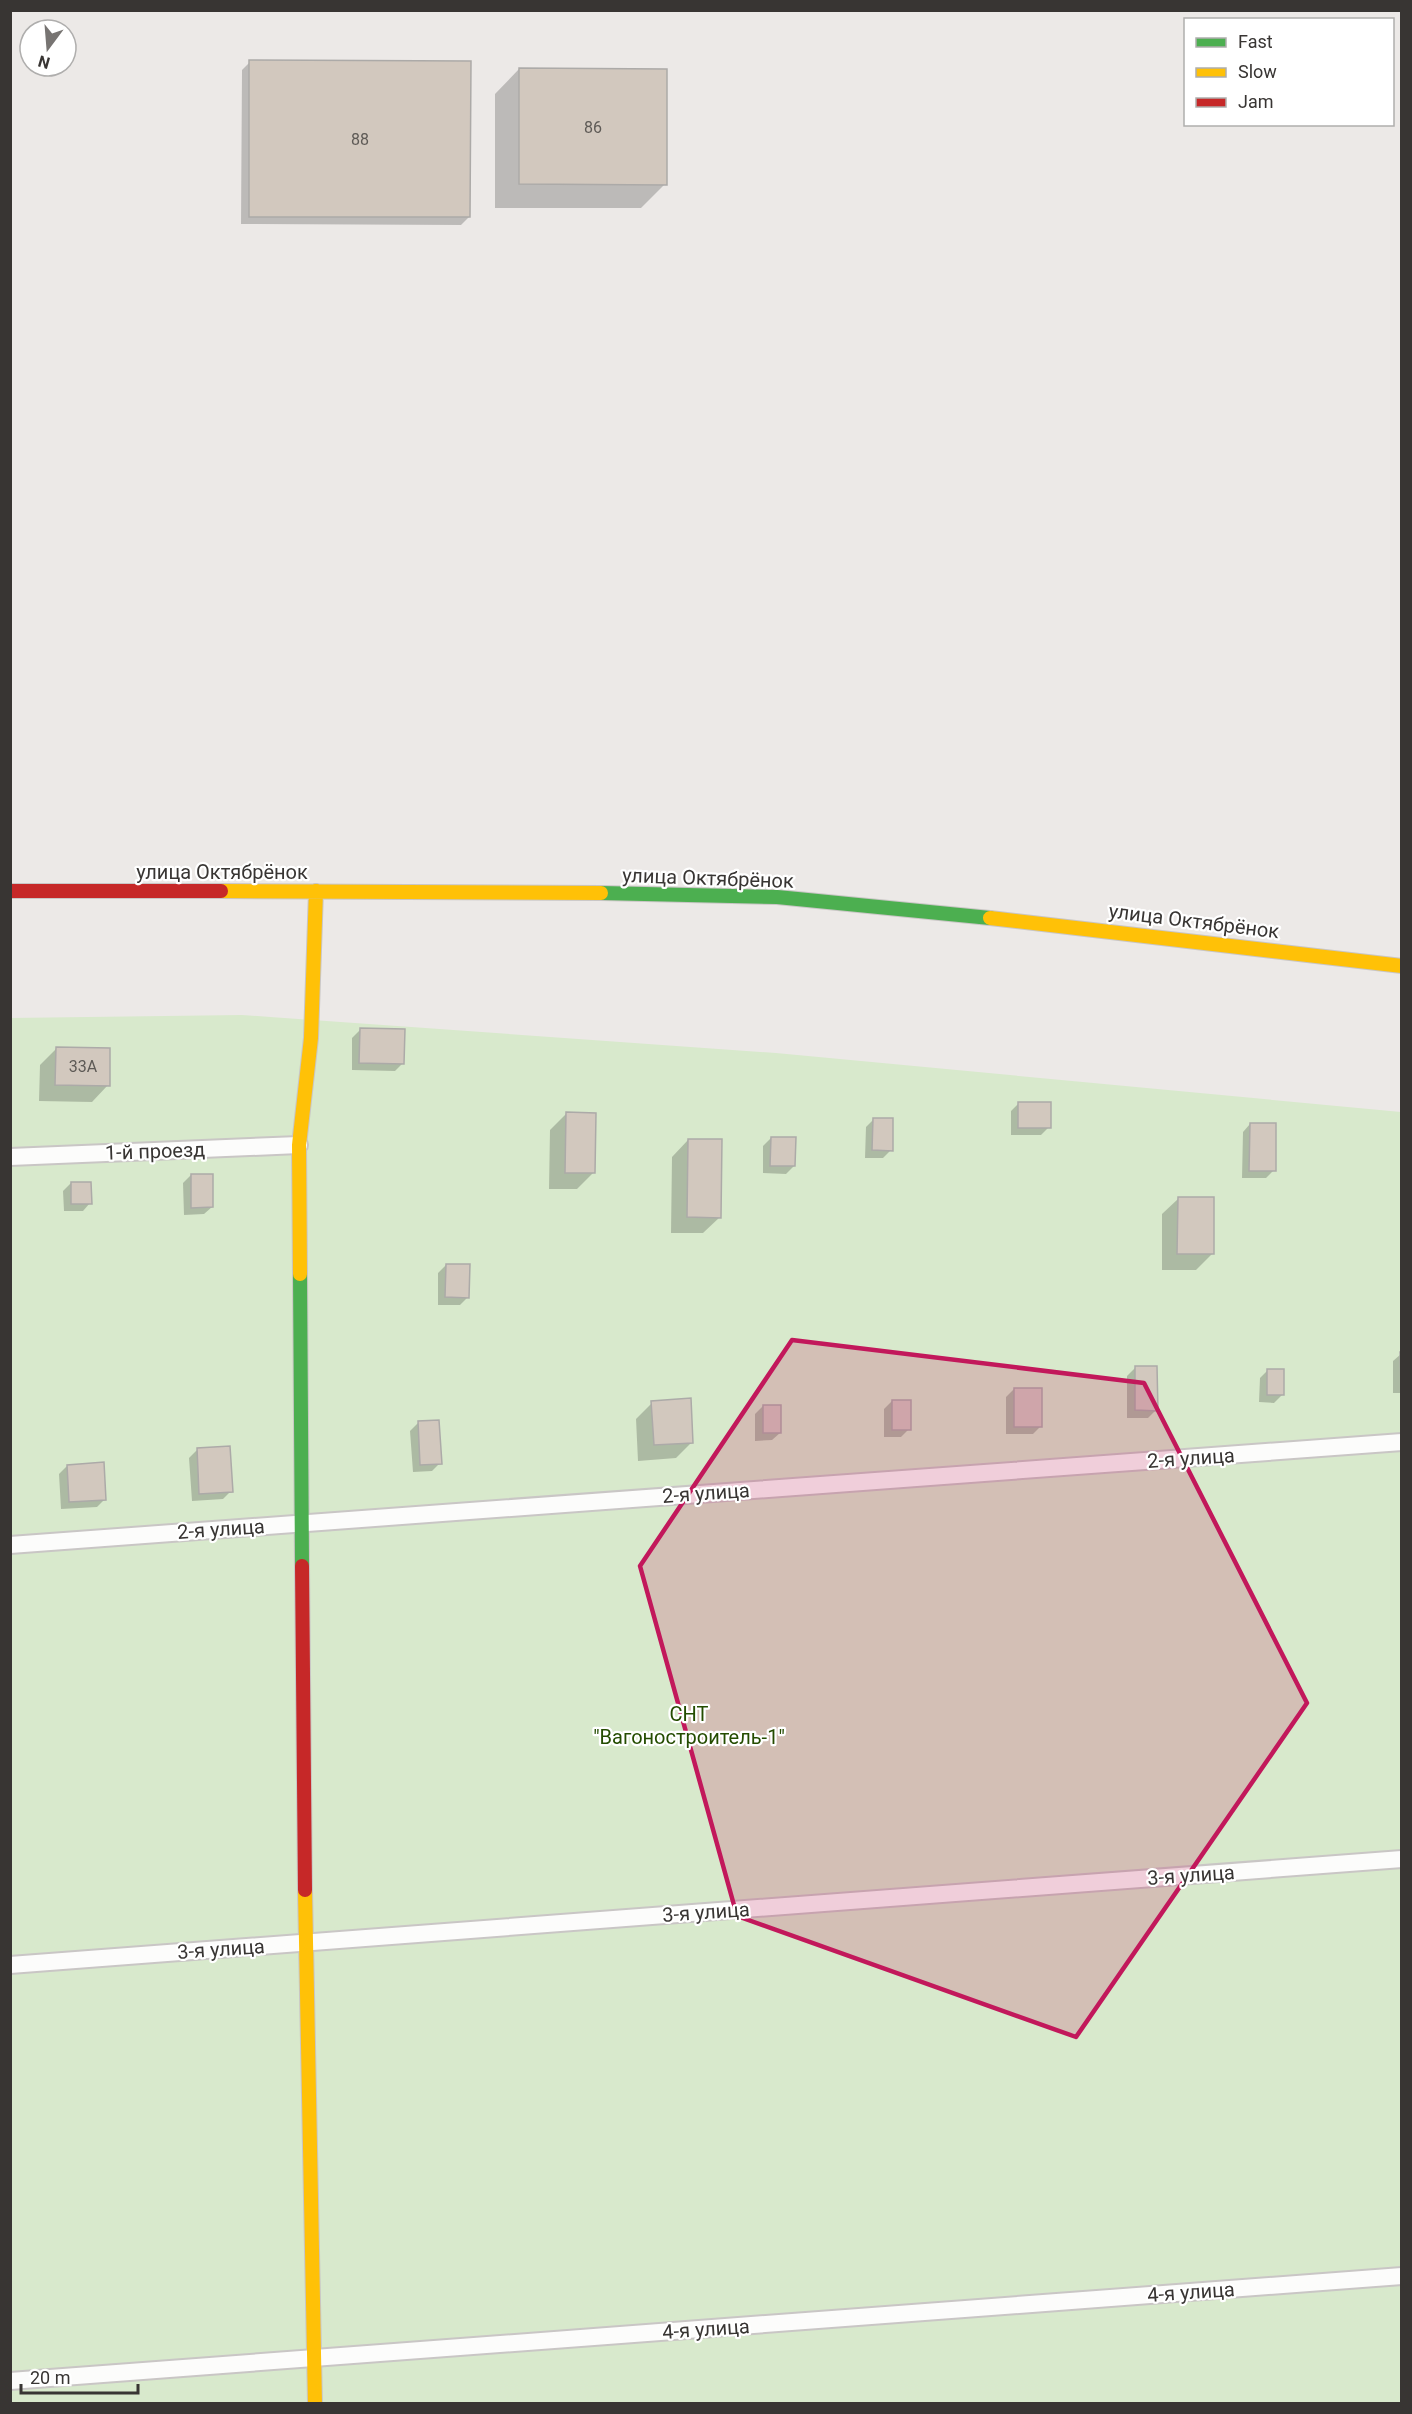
<svg xmlns="http://www.w3.org/2000/svg" width="1412" height="2414" font-family="Roboto,sans-serif">
<style>
.green{fill:#d8e9cc}
.shadow{fill:#0003}
.building{fill:#d2c8be;stroke:#acaaa8;stroke-width:1.5}
.lines{fill:none;stroke-linecap:round;stroke-linejoin:round}
.lane-casing{stroke:#c9c6c5;stroke-width:20}
.fast-casing{stroke:#c9c6c5;stroke-width:16}
.slow-casing{stroke:#c9c6c5;stroke-width:16}
.jam-casing{stroke:#c9c6c5;stroke-width:16}
.lane{stroke:#fcfcfb;stroke-width:16}
.fast{stroke:#4caf50;stroke-width:14}
.slow{stroke:#ffc107;stroke-width:14}
.jam{stroke:#c62828;stroke-width:14}
.marked{fill:#c2185b;fill-opacity:0.2;stroke:#c2185b;stroke-width:4.5;stroke-linejoin:round}
.labels{text-anchor:middle;dominant-baseline:central;stroke-width:4.5;stroke-linejoin:round;paint-order:stroke}
.number-label{font-size:16px;fill:#5e5a56}
.street-label{font-size:20px;fill:#383533;stroke:#fff}
.park-label{font-size:20px;fill:#244c00;stroke:#fff}
</style>
<rect width="100%" height="100%" fill="#ece9e7"/>
<path class="green" d="M242,1015L776,1053L1401,1112V2403H11L10,1018Z"/>
<path class="shadow" d="M250,62L469,217L461,225L241,224L242,70Z
M519,69L665,184L641,208H495V94Z
M360,1030L403,1063L395,1071L352,1070V1038Z
M56,1049L108,1085L92,1102L39,1101L40,1065Z
M1019,1103L1049,1127L1041,1135H1011V1111Z
M566,1114L593,1173L577,1189H549L550,1130Z
M874,1119L891,1150L883,1158H865L866,1127Z
M1250,1124L1274,1170L1266,1178H1242L1243,1132Z
M771,1138L794,1166L786,1174L763,1173V1146Z
M688,1140L720,1217L703,1233H671L672,1157Z
M191,1175L212,1207L204,1214L184,1215L183,1183Z
M71,1183L90,1203L83,1211H64L63,1191Z
M1179,1198L1212,1254L1196,1270H1162V1214Z
M446,1265L468,1297L460,1305H438V1273Z
M1401,1354L1402,1393H1393V1361Z
M1135,1368L1156,1410L1148,1418H1127V1376Z
M1268,1370L1282,1395L1274,1403L1259,1402L1260,1378Z
M1014,1389L1041,1426L1033,1434H1006V1397Z
M892,1401L909,1429L901,1437H884V1409Z
M652,1403L692,1442L676,1458L638,1461L636,1419Z
M763,1406L780,1433L772,1440L755,1441V1414Z
M418,1423L440,1463L432,1471L413,1472L410,1431Z
M197,1450L231,1491L223,1499L192,1501L189,1458Z
M67,1466L105,1499L97,1507L61,1509L59,1474Z"/>
<path class="building" d="M249,60L471,61L470,217H249Z
M519,68L667,69V185L519,184Z
M360,1028L405,1029L404,1064L359,1063Z
M56,1047L110,1048V1086L55,1085Z
M1018,1102H1051V1128H1018Z
M566,1112L596,1113L595,1173H565Z
M873,1118H893V1151L872,1150Z
M1250,1123H1276V1171H1249Z
M771,1137H796L795,1166H770Z
M688,1139H722L721,1218L687,1217Z
M191,1174H213V1207L191,1208Z
M71,1182H91L92,1204H71Z
M1178,1197H1214V1254H1177Z
M446,1264H470L469,1298L445,1297Z
M1400,1352H1402V1385H1401Z
M1135,1366H1157L1158,1411L1135,1410Z
M1267,1369H1284V1395H1267Z
M1014,1388H1042V1427H1014Z
M691,1398L693,1443L654,1445L651,1401Z
M892,1400H911V1430H892Z
M763,1405H781V1433H763Z
M439,1420L442,1464L420,1465L418,1421Z
M230,1446L233,1492L199,1494L197,1448Z
M104,1462L106,1500L69,1502L67,1465Z"/>
<g class="lines">
<defs>
<path id="lane" d="M10,1157L299,1145
M10,1545L1402,1442
M10,1965L1402,1859
M10,2381L1402,2276"/>
<path id="fast" d="M601,893L777,897L990,918
M300,1274L302,1566"/>
<path id="slow" d="M221,891L601,893
M990,918L1402,966
M300,1274L299,1145L311,1038L316,891
M305,1890L315,2404"/>
<path id="jam" d="M10,891H221
M302,1566L305,1890"/>
</defs>
<use href="#lane" class="lane-casing"/>
<use href="#fast" class="fast-casing"/>
<use href="#slow" class="slow-casing"/>
<use href="#jam" class="jam-casing"/>
<use href="#lane" class="lane"/>
<use href="#fast" class="fast"/>
<use href="#slow" class="slow"/>
<use href="#jam" class="jam"/>
</g>
<path class="marked" d="M792,1340L1144,1383L1307,1703L1076,2037L737,1916L640,1566Z"/>
<g class="labels">
<g class="number-label">
<text x="593" y="127">86</text>
<text x="360" y="139">88</text>
<text x="83" y="1066">33А</text>
</g>
<g class="street-label">
<text x="222" y="872">улица Октябрёнок</text>
<text transform="translate(708 878) rotate(2)">улица Октябрёнок</text>
<text transform="translate(1194 921) rotate(7)">улица Октябрёнок</text>
<text transform="translate(155 1151) rotate(-2)">1-й проезд</text>
<text transform="translate(1191 1458) rotate(-4)">2-я улица</text>
<text transform="translate(706 1493) rotate(-4)">2-я улица</text>
<text transform="translate(221 1529) rotate(-4)">2-я улица</text>
<text transform="translate(1191 1875) rotate(-4)">3-я улица</text>
<text transform="translate(706 1912) rotate(-4)">3-я улица</text>
<text transform="translate(221 1949) rotate(-4)">3-я улица</text>
<text transform="translate(1191 2292) rotate(-4)">4-я улица</text>
<text transform="translate(706 2329) rotate(-4)">4-я улица</text>
</g>
<g class="park-label">
<text x="689" y="1714">СНТ<tspan x="689" dy="23">"Вагоностроитель-1"</tspan></text>
</g>
</g>
<rect width="1412" height="2414" fill="none" stroke="#383533" stroke-width="24"/>
<rect x="1184" y="18" width="210" height="108" fill="#ffffff" stroke="#afaead" stroke-width="1.5"/>
<rect x="1196" y="38" width="30" height="9" fill="#4caf50" stroke="#afaead" stroke-width="1.5"/>
<text x="1238" y="48" font-size="18" fill="#383533">Fast</text>
<rect x="1196" y="68" width="30" height="9" fill="#ffc107" stroke="#afaead" stroke-width="1.5"/>
<text x="1238" y="78" font-size="18" fill="#383533">Slow</text>
<rect x="1196" y="98" width="30" height="9" fill="#c62828" stroke="#afaead" stroke-width="1.5"/>
<text x="1238" y="108" font-size="18" fill="#383533">Jam</text>
<g transform="translate(48 48) rotate(196)"><circle r="28" fill="#ffffff" stroke="#afaead" stroke-width="1.5"/>
<path d="M0-4.5L10 22L0 15L-10 22Z" fill="#777472"/>
<text y="-9" font-size="16" font-weight="bold" text-anchor="middle" fill="#383533">N</text>
</g>
<path d="M21 2384v9h117v-9" fill="none" stroke="#383533" stroke-width="3"/>
<text x="30" y="2384" font-size="18" fill="#383533" stroke="#ffffff" stroke-width="4.5" paint-order="stroke">20 m</text>
</svg>
